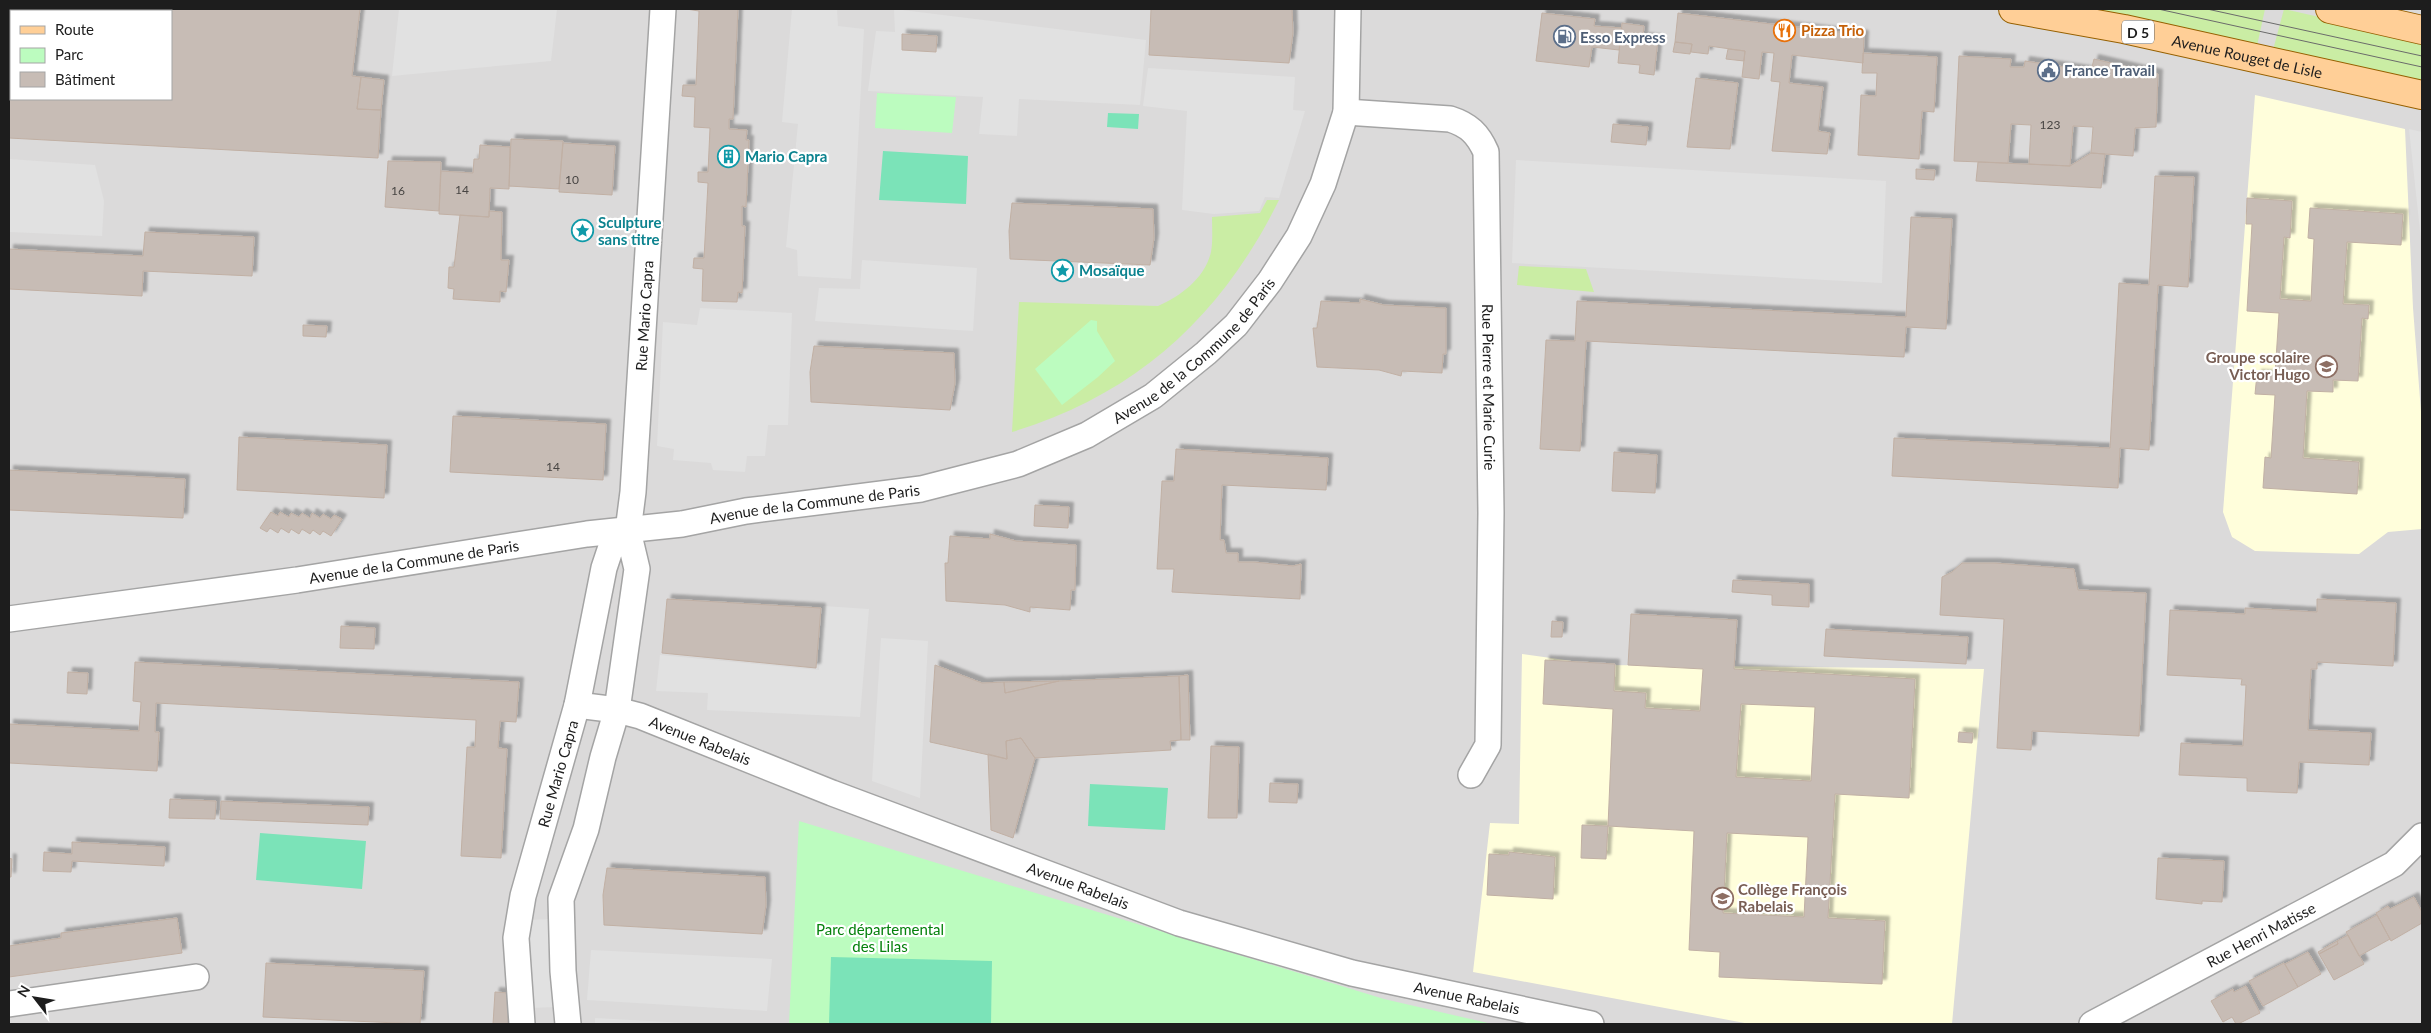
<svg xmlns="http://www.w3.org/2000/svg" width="2431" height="1033" font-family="Lato,sans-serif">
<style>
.residential{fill:#dbdada;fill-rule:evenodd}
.education{fill:#fffedb}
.grass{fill:#caeda4}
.park{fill:#bcfcbf}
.pitch{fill:#7be3b8}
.parking{fill:#e1e1e1}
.building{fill:#c7bcb5;stroke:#c1b0a4;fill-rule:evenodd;filter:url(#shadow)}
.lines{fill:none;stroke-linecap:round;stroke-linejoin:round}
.minor-casing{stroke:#a4a4a4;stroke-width:28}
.primary-casing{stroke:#966000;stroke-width:30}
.minor{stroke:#fff;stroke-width:25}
.primary{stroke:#ffcf97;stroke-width:28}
.tram{stroke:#6b6b6b;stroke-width:1}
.labels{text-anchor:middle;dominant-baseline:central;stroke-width:4.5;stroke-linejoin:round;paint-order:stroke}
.number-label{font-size:12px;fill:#484543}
.shield{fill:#fff;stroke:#616161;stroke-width:1}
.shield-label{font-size:14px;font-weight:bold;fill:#1d1d1d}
.food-label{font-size:15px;font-weight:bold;fill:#c56008;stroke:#fff;text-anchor:start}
.service-label{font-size:15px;font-weight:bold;fill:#4e5e75;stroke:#fff;text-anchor:start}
.street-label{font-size:15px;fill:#1d1d1d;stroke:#fff}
.culture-label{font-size:15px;font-weight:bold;fill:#0d838f;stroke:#fff;text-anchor:start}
.education-label{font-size:15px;font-weight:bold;fill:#785e54;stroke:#fff;text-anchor:end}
.park-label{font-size:15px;fill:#05810c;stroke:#fff}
</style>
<defs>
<filter id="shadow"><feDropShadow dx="4.5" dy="-4.5" stdDeviation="1" flood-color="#0004"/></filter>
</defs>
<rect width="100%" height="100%" fill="#efeae2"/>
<path class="residential" d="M9,9H2422V1024H9ZM11,11H171V99H11Z"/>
<path class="education" d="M2255,95L2405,129L2413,308L2422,425V529L2388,532L2359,554L2255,551L2232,537L2223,512Z
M1522,654L1601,665L1984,669L1952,1024H1750L1473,972L1490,823L1519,824Z"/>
<path class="grass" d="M2077,9H2265L2257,46Z
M2284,9L2422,40V83L2273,50Z
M1267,200H1279C1221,317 1137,394 1012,432L1019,302L1158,306C1181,296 1205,278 1211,252C1213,241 1212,228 1212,217L1260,213Z
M1519,266L1586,269L1594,292L1517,285Z"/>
<path class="park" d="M877,93L956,97L952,133L875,128Z
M1091,320L1097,321V331L1115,361L1098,377L1062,405L1035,369Z
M799,821L1384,999L1492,1024H789Z"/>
<path class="pitch" d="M1108,113L1139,114L1138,129L1107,127Z
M883,151L968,156L966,204L879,200Z
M1090,784L1168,788L1165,830L1088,826Z
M260,833L366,841L362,889L256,880Z
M831,957L992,961L991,1024H829Z"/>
<path class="parking" d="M399,9H557L551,61L392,76Z
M792,9H837L838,26L864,29L851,279L798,276L797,250L786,247L798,124L782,122Z
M894,9L1146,40L1140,105L1019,99L1017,136L979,134L983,97L868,91L876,31L895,32Z
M1148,68L1295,77L1293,110L1305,111L1279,198L1265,197L1259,211L1213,214L1182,210L1187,111L1143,106Z
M2409,129L2422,132V249Z
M9,159L95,165L104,201L102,236L9,232Z
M1516,160L1886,181L1882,283L1512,263Z
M862,260L977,268L973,331L815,321L819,288L860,289Z
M700,308L792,313L788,425H768L765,456H747L745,472L713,470L711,463L673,460L674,449L657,446L663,322L697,325Z
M823,606L869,609L860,717L707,710L708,693L656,691L660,655L819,670Z
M881,638L928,641L920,798L872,781Z
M553,919L556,1007L530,1008L526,920Z
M591,950L772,959L767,1011L587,1000Z
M595,1018L704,1024H595Z"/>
<path class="building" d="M9,9H360L352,76L361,77L357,109L381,110L378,158L9,138ZM11,11H171V99H11Z
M686,9H738L733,119H729V129L747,130L746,140H749L746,207L742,206V226H745L742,293L738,292L737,302L702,301L703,269L693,268L694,258H704L708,183L698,182V172H708L710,128L694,127L695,97L682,96L683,85H696L699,11Z
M1151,9H1292L1293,33L1289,63L1149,55Z
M1542,13L1595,19L1594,26L1622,28L1619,50L1592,47L1589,67L1536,61Z
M1678,13L1864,35L1863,63L1792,55L1789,83L1823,87L1818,131L1830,133L1827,154L1772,151L1780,82L1771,81L1774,53L1762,52L1759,79L1742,77L1745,51L1709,46L1708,54L1691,52L1692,44L1675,42Z
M1622,23L1644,26L1643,37L1658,39L1654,75L1639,73L1640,65L1618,63Z
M902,34L937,36L936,52L902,50Z
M1675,42L1692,44L1690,54L1673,52Z
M1728,49L1745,51L1744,61L1726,59Z
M1863,53L1937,57L1934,112L1922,111L1919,159L1858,155L1861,95L1876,96L1877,73H1862Z
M1959,56L2011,59L2010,67H2024L2025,61L2091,71L2094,59L2158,74L2156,127L2135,128L2133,156L2091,153L2093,127L2073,126L2070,166L2029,164L2031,125L2011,124L2008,163L1954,161Z
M361,77L384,80L381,110L357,109Z
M1696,78L1738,83L1730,149L1687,147Z
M1613,124L1648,127L1646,145L1611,142Z
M511,139L563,141L559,189L509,186Z
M563,143L615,146L612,195L559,192Z
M480,145L510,147L509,189L490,188L489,217L439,214L441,171L473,173L474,159H479Z
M2091,153L2105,154L2101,188L1976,181L1978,162L2070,166Z
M388,161L441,162L439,211L385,207Z
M1916,169L1935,170L1934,180L1916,179Z
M2155,176L2194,177L2188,287L2158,285L2149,450L2120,448L2118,488L1892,476L1894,438L2110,448L2119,283L2149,285Z
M2247,198L2292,201L2290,238L2284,237L2280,299L2311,301L2314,239L2308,238L2310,208L2403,214L2401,245L2347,242L2343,304L2369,305L2368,319L2362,318L2358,381L2333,380V392L2307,391L2303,458L2359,462L2357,494L2263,488L2265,457L2271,458L2275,395L2255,394L2257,374L2275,375L2279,313L2247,311L2252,224H2246Z
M1012,203L1153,209L1154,238L1150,265L1010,259L1009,231Z
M489,211L502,212L501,260H509L506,292L500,291V302L453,299L454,289L448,288L449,267H454L460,215L489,217Z
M1911,217L1952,219L1946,329L1906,327L1904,357L1586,341L1580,451L1540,449L1546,340L1575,341L1577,301L1906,317Z
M145,232L254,237L252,276L143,271L142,296L9,289V249L143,256Z
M1360,299L1384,305L1446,308V354H1443L1442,373L1402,371L1401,376L1379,370L1317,367L1313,328H1317L1321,301L1360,303Z
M303,325L327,326L326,337L303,336Z
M814,346L954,353L955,383L950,410L811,402L810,372Z
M453,416L606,424L603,480L450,472Z
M239,437L387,445L384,498L237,490Z
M1176,449L1328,458L1326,490L1222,485L1220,540H1224L1226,553H1238V562H1254L1293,566L1301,564L1300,599L1172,592L1174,569H1157L1162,481H1174Z
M1614,452L1657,455L1655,493L1612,491Z
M9,470L185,479L183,518L9,510Z
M1035,505L1069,507L1068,528L1034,526Z
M271,512L278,516L280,512L289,517L291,513L299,517L302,513L310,518L312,513L320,518L323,514L331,519L334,515L342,519L331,536L323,531L320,535L313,530L310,534L302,529L299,534L291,529L289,533L281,528L278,533L270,528L267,532L260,528Z
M990,534L1016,541L1076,545L1075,590H1071L1070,610L1030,607V612L1005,605L946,601L945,563H948L950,536L990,539Z
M1962,563H1995L2074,569L2078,590L2146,593L2139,736L2032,731L2031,750L1997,748L2004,619L1940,615L1942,577L1952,572Z
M1733,580L1809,584V607L1772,605V595L1732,592Z
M667,599L821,608L816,668L662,653Z
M2317,599L2396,603L2393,666L2317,662V669H2311L2308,730L2371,733L2369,765L2299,762L2297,793L2247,791V778L2179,775L2181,743L2243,746L2246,685H2241L2242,679L2167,675L2170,610L2245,614V608L2317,612Z
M1631,614L1737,620L1734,669L1915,679L1909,798L1835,794L1828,918L1885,921L1882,984L1719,977L1720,952L1689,950L1694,831L1608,826L1613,709L1543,704L1545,660L1615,664L1614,691L1646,693L1645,708L1700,711L1703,669L1628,665ZM1741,704L1815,707L1811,781L1736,777ZM1727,833L1808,837L1804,917L1723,913Z
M1552,621L1563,622L1562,637H1551Z
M341,626L375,628L374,649L340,648Z
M1826,629L1968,637L1966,664L1824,656Z
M135,662L519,682L516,722L500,721L498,748L507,749L501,858L461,856L467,747H475L476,720L156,703L155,732H159L157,771L9,763V724L139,731L141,702L133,701Z
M935,665L982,683L1004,682L1005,693L1059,681L1179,676L1181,740L1170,741L1171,750L1035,758L1021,738L1006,741L1007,759L930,742Z
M68,672L88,673L87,694L67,693Z
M1188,675L1190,740H1181L1179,676Z
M1059,681L1005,693L1004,682Z
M1959,732L1973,733L1972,743L1958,742Z
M1021,738L1035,758L1013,838L991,830L988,754L1007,759L1006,741Z
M1211,746L1239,747L1237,818H1208Z
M1270,783L1298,784L1297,803L1269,802Z
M170,799L216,801L215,819L169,818Z
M221,801L369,807L368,825L220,819Z
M1582,825L1608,826L1606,859L1581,858Z
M72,842L165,847L164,866L72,861L71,872L43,871L44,852L72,854Z
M1509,852L1555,857L1553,899L1487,895L1489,854L1509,855Z
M9,858L12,859L11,877H9Z
M2158,858L2224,861L2222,902L2202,901V904L2156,899Z
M607,868L765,877L766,905L762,934L604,925L603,895Z
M2414,897L2422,912V923L2391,941L2376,913L2388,906L2390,909Z
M2377,915L2390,939L2359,956L2346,932Z
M177,918L182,953L9,977V946L61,938V933Z
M2348,935L2364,964L2334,980L2319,954L2338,944L2337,941Z
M2337,941L2338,944L2319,954L2318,952Z
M2308,952L2321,974L2298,987L2285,964Z
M266,963L424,971L420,1024L263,1017Z
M2284,963L2298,987L2263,1006L2249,981Z
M2246,986L2260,1013L2238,1024H2236L2232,1017L2223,1022L2211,1001L2233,989L2234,992Z
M495,992L509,993L508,1024H493Z"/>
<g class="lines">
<defs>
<g id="minor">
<path id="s1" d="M1346,112L1450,119C1469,125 1478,134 1486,152L1491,513L1488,745L1471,775"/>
<path id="s2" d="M628,531L633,492L663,9"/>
<path id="s3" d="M9,619L297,580L587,534L682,524L746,511L921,489L1018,464L1087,435L1153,396L1206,353L1236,325L1270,281L1299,236L1323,184L1346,112L1348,9"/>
<path id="s4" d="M577,705L617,710L640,716L832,793L1179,923L1352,973L1591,1024"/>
<path d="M9,1004L196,977"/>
<path id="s5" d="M522,1024L516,938L523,896L577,705L604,568L611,547L628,531L637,569L617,710L603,757L586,829L561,899L563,971L568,1024"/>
<path id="s6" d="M2092,1024L2394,864L2422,836"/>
</g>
<g id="primary">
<path id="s7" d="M2013,9L2124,29L2422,95"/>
<path d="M2330,9L2422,30"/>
</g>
</defs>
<use href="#minor" class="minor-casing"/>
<use href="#primary" class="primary-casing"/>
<use href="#minor" class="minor"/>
<use href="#primary" class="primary"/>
<path class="tram" d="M2158,9L2422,67
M2207,9L2422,56"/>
</g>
<defs>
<symbol id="restaurant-ring" viewBox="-11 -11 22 22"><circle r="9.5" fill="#fff" stroke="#e8710a" stroke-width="1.5"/><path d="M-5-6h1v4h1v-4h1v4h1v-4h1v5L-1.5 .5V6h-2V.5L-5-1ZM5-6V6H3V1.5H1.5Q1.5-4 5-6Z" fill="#e8710a"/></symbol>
<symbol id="fuel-ring" viewBox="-11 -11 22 22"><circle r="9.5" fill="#fff" stroke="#5c6f8a" stroke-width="1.5"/><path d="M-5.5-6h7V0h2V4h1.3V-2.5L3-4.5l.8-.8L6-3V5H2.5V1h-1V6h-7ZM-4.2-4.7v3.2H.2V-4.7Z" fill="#5c6f8a"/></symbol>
<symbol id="civic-ring" viewBox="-11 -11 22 22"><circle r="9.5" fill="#fff" stroke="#5c6f8a" stroke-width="1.5"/><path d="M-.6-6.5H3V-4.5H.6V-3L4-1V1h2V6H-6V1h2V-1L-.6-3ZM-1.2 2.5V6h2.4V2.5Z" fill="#5c6f8a"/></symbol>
<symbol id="building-ring" viewBox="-11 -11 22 22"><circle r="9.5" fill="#fff" stroke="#0f9aa8" stroke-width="1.5"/><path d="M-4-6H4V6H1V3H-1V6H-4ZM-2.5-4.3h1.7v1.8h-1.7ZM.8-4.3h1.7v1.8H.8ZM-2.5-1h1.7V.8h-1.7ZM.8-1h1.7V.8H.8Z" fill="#0f9aa8"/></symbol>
<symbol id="sight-ring" viewBox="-11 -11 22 22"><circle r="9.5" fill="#fff" stroke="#0f9aa8" stroke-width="1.5"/><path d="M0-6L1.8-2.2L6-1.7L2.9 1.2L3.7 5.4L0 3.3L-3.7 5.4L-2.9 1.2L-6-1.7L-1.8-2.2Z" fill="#0f9aa8"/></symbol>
<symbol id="school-ring" viewBox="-11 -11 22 22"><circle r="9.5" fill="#fff" stroke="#8d6e63" stroke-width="1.5"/><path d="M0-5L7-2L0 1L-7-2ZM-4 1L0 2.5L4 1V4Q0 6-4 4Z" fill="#8d6e63"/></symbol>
</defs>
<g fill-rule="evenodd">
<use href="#restaurant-ring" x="1772" y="18" width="25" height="25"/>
<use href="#fuel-ring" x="1552" y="24" width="25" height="25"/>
<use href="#civic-ring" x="2036" y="58" width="25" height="25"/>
<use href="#building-ring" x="716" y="144" width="25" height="25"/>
<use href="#sight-ring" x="570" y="218" width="25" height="25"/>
<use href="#sight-ring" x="1050" y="258" width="25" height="25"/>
<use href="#school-ring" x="2314" y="354" width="25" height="25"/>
<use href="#school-ring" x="1710" y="886" width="25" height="25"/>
</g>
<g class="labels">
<g class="number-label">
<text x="2050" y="124">123</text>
<text x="572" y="179">10</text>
<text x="462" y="189">14</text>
<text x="398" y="190">16</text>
<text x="553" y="466">14</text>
</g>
<rect class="shield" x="2122" y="20.5" width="32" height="23" rx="4"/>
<g class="shield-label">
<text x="2138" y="32">D 5</text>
</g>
<g class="food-label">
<text x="1801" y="30">Pizza Trio</text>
</g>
<g class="service-label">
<text x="1580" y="37">Esso Express</text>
<text x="2064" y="70">France Travail</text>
</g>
<g class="street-label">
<text stroke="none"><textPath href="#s7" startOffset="239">Avenue Rouget de Lisle</textPath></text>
<text stroke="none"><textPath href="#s2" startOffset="216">Rue Mario Capra</textPath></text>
<text stroke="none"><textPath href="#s3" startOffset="1234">Avenue de la Commune de Paris</textPath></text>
<text stroke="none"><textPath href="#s1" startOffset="390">Rue Pierre et Marie Curie</textPath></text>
<text stroke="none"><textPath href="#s3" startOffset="814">Avenue de la Commune de Paris</textPath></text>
<text stroke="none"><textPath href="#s3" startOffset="409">Avenue de la Commune de Paris</textPath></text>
<text stroke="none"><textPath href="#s4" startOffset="129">Avenue Rabelais</textPath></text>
<text stroke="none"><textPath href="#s5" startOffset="256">Rue Mario Capra</textPath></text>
<text stroke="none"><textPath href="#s4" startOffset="534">Avenue Rabelais</textPath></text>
<text stroke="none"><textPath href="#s6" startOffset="191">Rue Henri Matisse</textPath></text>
<text stroke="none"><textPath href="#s4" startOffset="939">Avenue Rabelais</textPath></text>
</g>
<g class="culture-label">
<text x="745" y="156">Mario Capra</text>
<text x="598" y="222">Sculpture<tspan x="598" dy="17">sans titre</tspan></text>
<text x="1079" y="270">Mosaïque</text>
</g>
<g class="education-label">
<text x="2310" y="357">Groupe scolaire<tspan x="2310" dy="17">Victor Hugo</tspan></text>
<text x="1738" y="889" text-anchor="start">Collège François<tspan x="1738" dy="17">Rabelais</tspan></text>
</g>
<g class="park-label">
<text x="880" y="929">Parc départemental<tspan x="880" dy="17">des Lilas</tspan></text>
</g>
</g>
<rect width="2431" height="1033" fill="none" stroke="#1d1d1d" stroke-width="20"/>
<rect x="10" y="10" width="162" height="90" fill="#ffffff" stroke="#a5a5a5"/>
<rect x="20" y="26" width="25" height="8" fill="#ffcf97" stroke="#a5a5a5"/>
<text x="55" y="35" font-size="15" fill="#1d1d1d">Route</text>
<rect x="20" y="48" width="25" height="15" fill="#bcfcbf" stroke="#a5a5a5"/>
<text x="55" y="60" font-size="15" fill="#1d1d1d">Parc</text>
<rect x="20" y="72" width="25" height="15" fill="#c7bcb5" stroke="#a5a5a5"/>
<text x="55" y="85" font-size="15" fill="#1d1d1d">Bâtiment</text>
<g transform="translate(35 998) rotate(301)" stroke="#ffffff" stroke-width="4" paint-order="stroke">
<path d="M0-4L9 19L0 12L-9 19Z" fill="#1d1d1d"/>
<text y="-8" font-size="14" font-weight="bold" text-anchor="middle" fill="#1d1d1d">N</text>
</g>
</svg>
